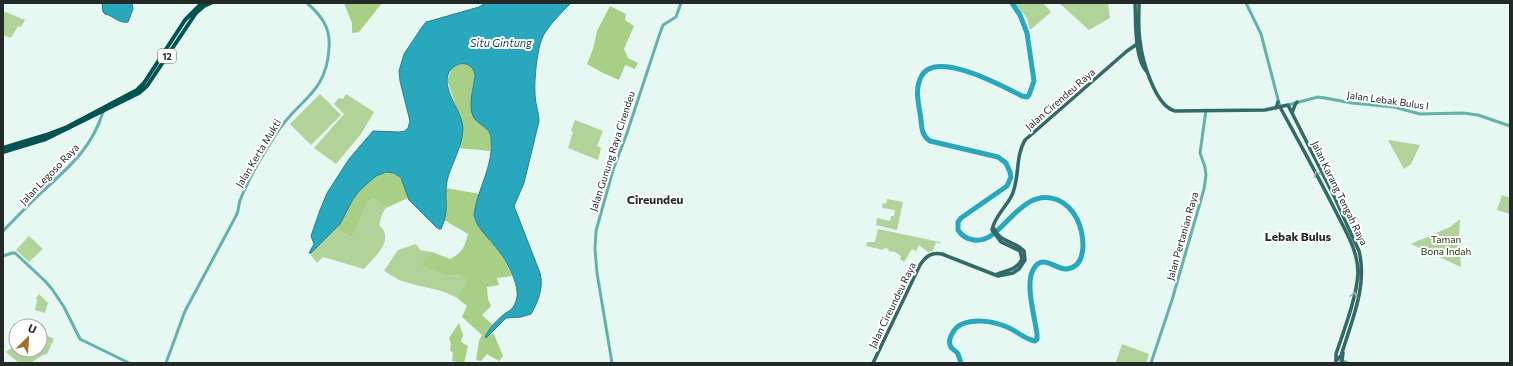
<svg xmlns="http://www.w3.org/2000/svg" width="1513" height="366" font-family="Commissioner,sans-serif">
<style>
.green{fill:#b1d298}
.forest{fill:#a7d086}
.water{fill:#29a7bd;stroke:#278190}
.lines{fill:none;stroke-linecap:round;stroke-linejoin:round}
.river{stroke:#29a7bd;stroke-width:5}
.minor{stroke:#65b1ae;stroke-width:3}
.major{stroke:#336967;stroke-width:3.5}
.highway{stroke:#035351;stroke-width:4}
.oneway{stroke:#99b4b3}
.labels{text-anchor:middle;dominant-baseline:central;stroke-width:4;stroke-linejoin:round;paint-order:stroke}
.shield{fill:#fff;stroke:#656968;stroke-width:1}
.shield-label{font-size:9px;font-weight:bold;fill:#232927}
.street-label{font-size:10px;fill:#232927;stroke:#fff}
.park-label{font-size:10px;fill:#183100;stroke:#fff}
.water-label{font-size:11px;font-style:italic;fill:#1a4d56;stroke:#fff}
.quarter-label{font-size:12px;font-weight:bold;fill:#232927;stroke:#fff}
</style>
<rect width="100%" height="100%" fill="#e7f7f2"/>
<path class="green" d="M1014,3H1043L1051,12L1030,30L1027,18Z
M1059,3H1108L1110,18L1089,30Z
M3,11L25,20L21,27L18,26L11,38L3,35Z
M320,94L341,115L311,145L290,124Z
M346,94L374,112L361,134L336,164L314,148L344,114L334,104L339,98L343,99Z
M575,120L603,131L597,146L601,148L598,160L568,148L573,132L571,131Z
M1388,140L1420,145L1411,164L1404,169Z
M1502,195L1510,198V214L1497,210Z
M373,198L386,208L382,214L379,225C396,240 374,257 364,269L323,257L317,263L310,254L336,228L350,237L355,233L366,206Z
M887,199L903,202L897,230L876,225L877,218L890,221L891,216H894L895,210L882,208L883,203L886,204Z
M1460,219L1459,237L1461,267L1411,244L1450,227Z
M878,229L940,242L941,244L936,242L933,251L928,252L919,245L916,251L912,249L904,262L900,259L901,256L895,252L888,251L889,249L884,248L883,250L866,246L867,242H875Z
M29,236L43,249L29,262L16,250Z
M416,244L420,250L432,252L422,265L446,276L458,275L469,279L457,298C442,289 425,288 409,283C399,281 393,276 384,271L398,250Z
M39,294L48,303L45,313L35,310L37,300L36,298Z
M40,332L54,339L47,354L43,355L30,363H19L6,352L16,345V350H40Z
M1122,344L1149,354L1146,363L1116,362Z"/>
<path class="forest" d="M344,3H382L359,32L352,33V23Z
M610,6L626,14L625,20L634,26L624,49L628,58L638,63L635,69L625,65L619,80L603,73L587,64L593,49L597,31Z
M465,63C484,71 469,93 471,108C474,124 487,122 490,136C492,140 491,146 490,151L458,148L463,127L447,80L453,67Z
M391,172C403,177 405,186 408,198L386,208L373,198L366,206L355,233L350,237L336,228L340,224C350,205 365,171 391,172Z
M446,188L480,194C478,200 473,208 474,215C474,226 491,240 497,249C503,258 508,267 512,276L497,278L499,285L487,287L488,299L491,306L482,315L494,326L488,332L491,335L493,332L503,356L499,361L487,354L481,361L476,360L479,341L482,335L462,317L467,306L457,298L468,279L458,275L446,276L421,265L432,252L450,259C463,252 464,248 468,234L444,220L447,199Z
M459,323L463,335L461,342L468,346L464,363L452,361L453,353L450,350L451,344L449,338Z"/>
<path class="water" d="M102,3H132L133,9L128,22C119,24 112,15 105,14L103,12Z
M485,3H571C561,13 550,24 543,36C537,48 534,80 535,94C535,104 539,112 539,121L524,183L514,206L540,273C544,287 538,302 531,314L521,317L506,318L486,338L485,337C488,330 496,321 502,316C510,309 512,312 516,301C522,286 504,256 494,245C487,236 476,227 474,215C477,189 494,166 491,138C490,127 479,125 474,118C467,106 474,88 475,75C472,57 449,62 447,79C446,95 462,112 463,128C463,146 451,164 447,181C444,199 450,210 441,229H439L436,227L409,200L401,178L394,173L386,172L376,176L359,191L352,201L340,224L311,253H309L314,244L311,236L320,210L327,193L349,159L373,131L400,132L405,131L408,128L410,121L400,81L399,71L404,54L422,27L426,22L430,21L479,7Z"/>
<g class="lines">
<path class="river" d="M961,363C960,360 959,357 958,354C956,350 951,350 950,345C948,339 952,333 956,328C968,317 994,321 1007,327C1017,331 1024,339 1035,341L1037,339V334C1035,318 1025,284 1033,270C1042,252 1055,270 1067,269C1089,266 1084,232 1077,219C1073,211 1067,204 1058,200C1029,188 1012,220 992,235C981,243 966,242 958,230V222L961,218L1007,186L1011,177L1010,172L1006,163L998,157L930,141C920,135 922,123 920,113C918,101 915,89 921,77C934,48 1004,87 1022,96L1027,97L1029,95L1034,81L1027,33L1020,15L1012,3"/>
<path class="minor" d="M1246,3L1261,34L1280,107
M1288,105L1318,97L1325,98L1352,103L1394,107L1420,114L1463,113L1478,115L1510,126
M3,231C16,218 29,204 42,192C69,167 92,148 103,112
M3,256L12,253H15L45,281L52,289L64,307L80,339L129,363
M1337,359L1348,363
M166,363L185,311L236,216C240,208 238,203 241,198C250,176 263,154 276,134C297,100 327,94 329,48C331,28 321,15 307,3
M612,363L597,273L595,249L596,231L613,170L627,133L659,36L663,25L676,17L681,3
M1151,363L1172,300L1204,189L1206,175L1205,167L1200,153L1206,110"/>
<path class="major" d="M1135,3C1136,21 1134,59 1147,72
M1139,3C1139,16 1138,28 1140,41C1142,60 1155,106 1175,111L1265,110L1288,105L1335,198L1359,251C1368,286 1351,322 1341,356L1337,359
M1280,107C1299,142 1318,176 1336,212C1345,230 1358,251 1358,272C1357,297 1344,330 1336,354V363
M1276,108L1278,102
M1292,113L1295,105L1297,102
M995,275C1006,270 1016,271 1022,259L1020,251L1001,242L992,230C994,217 1007,206 1012,195C1020,177 1015,157 1025,140L1127,51L1140,42
M1342,361L1343,353
M873,363L920,265C926,256 931,252 942,254L998,276L1013,273L1019,269L1025,260L1024,251C1013,239 1002,245 993,227"/>
<path class="highway" d="M3,148L46,135L67,127L137,90L144,83L185,20L202,3
M3,152L46,139L139,93L147,86L196,13L204,6L211,3"/>
</g>
<defs><path id="oneway-chevron" d="M-2-3.5L2.5 0L-2 3.5" fill="none" stroke-width="1.6" stroke-linecap="round" stroke-linejoin="round"/></defs>
<g class="oneway">
<use href="#oneway-chevron" transform="translate(1317 174) rotate(-118)"/>
<use href="#oneway-chevron" transform="translate(1354 295) rotate(-75)"/>
</g>
<g class="labels">
<rect class="shield" x="158" y="49" width="18" height="14" rx="3"/>
<g class="shield-label">
<text x="167" y="56">12</text>
</g>
<g class="street-label">
<text transform="translate(1060 99) rotate(-41)">Jalan Cirendeu Raya</text>
<text transform="translate(1388 100) rotate(8)">Jalan Lebak Bulus I</text>
<text transform="translate(612 151) rotate(-72)">Jalan Gunung Raya Cirendeu</text>
<text transform="translate(258 153) rotate(-59)">Jalan Kerta Mukti</text>
<text transform="translate(49 174) rotate(-46)">Jalan Legoso Raya</text>
<text transform="translate(1340 193) rotate(64)">Jalan Karang Tengah Raya</text>
<text transform="translate(1182 236) rotate(-74)">Jalan Pertanian Raya</text>
<text transform="translate(892 305) rotate(-64)">Jalan Cireundeu Raya</text>
</g>
<g class="park-label">
<text x="1446" y="239">Taman<tspan x="1446" dy="12">Bona Indah</tspan></text>
</g>
<g class="water-label">
<text x="501" y="42">Situ Gintung</text>
</g>
<g class="quarter-label">
<text x="655" y="199">Cireundeu</text>
<text x="1298" y="236">Lebak Bulus</text>
</g>
</g>
<rect width="1513" height="366" fill="none" stroke="#232927" stroke-width="8"/>
<g transform="translate(28 338) rotate(25)"><circle r="19" fill="#ffffff" stroke="#a7a9a9"/>
<path d="M0-3L7 15L0 10L-7 15Z" fill="#a37128"/>
<text y="-6" font-size="11" font-weight="bold" text-anchor="middle" fill="#232927">U</text>
</g>
</svg>
